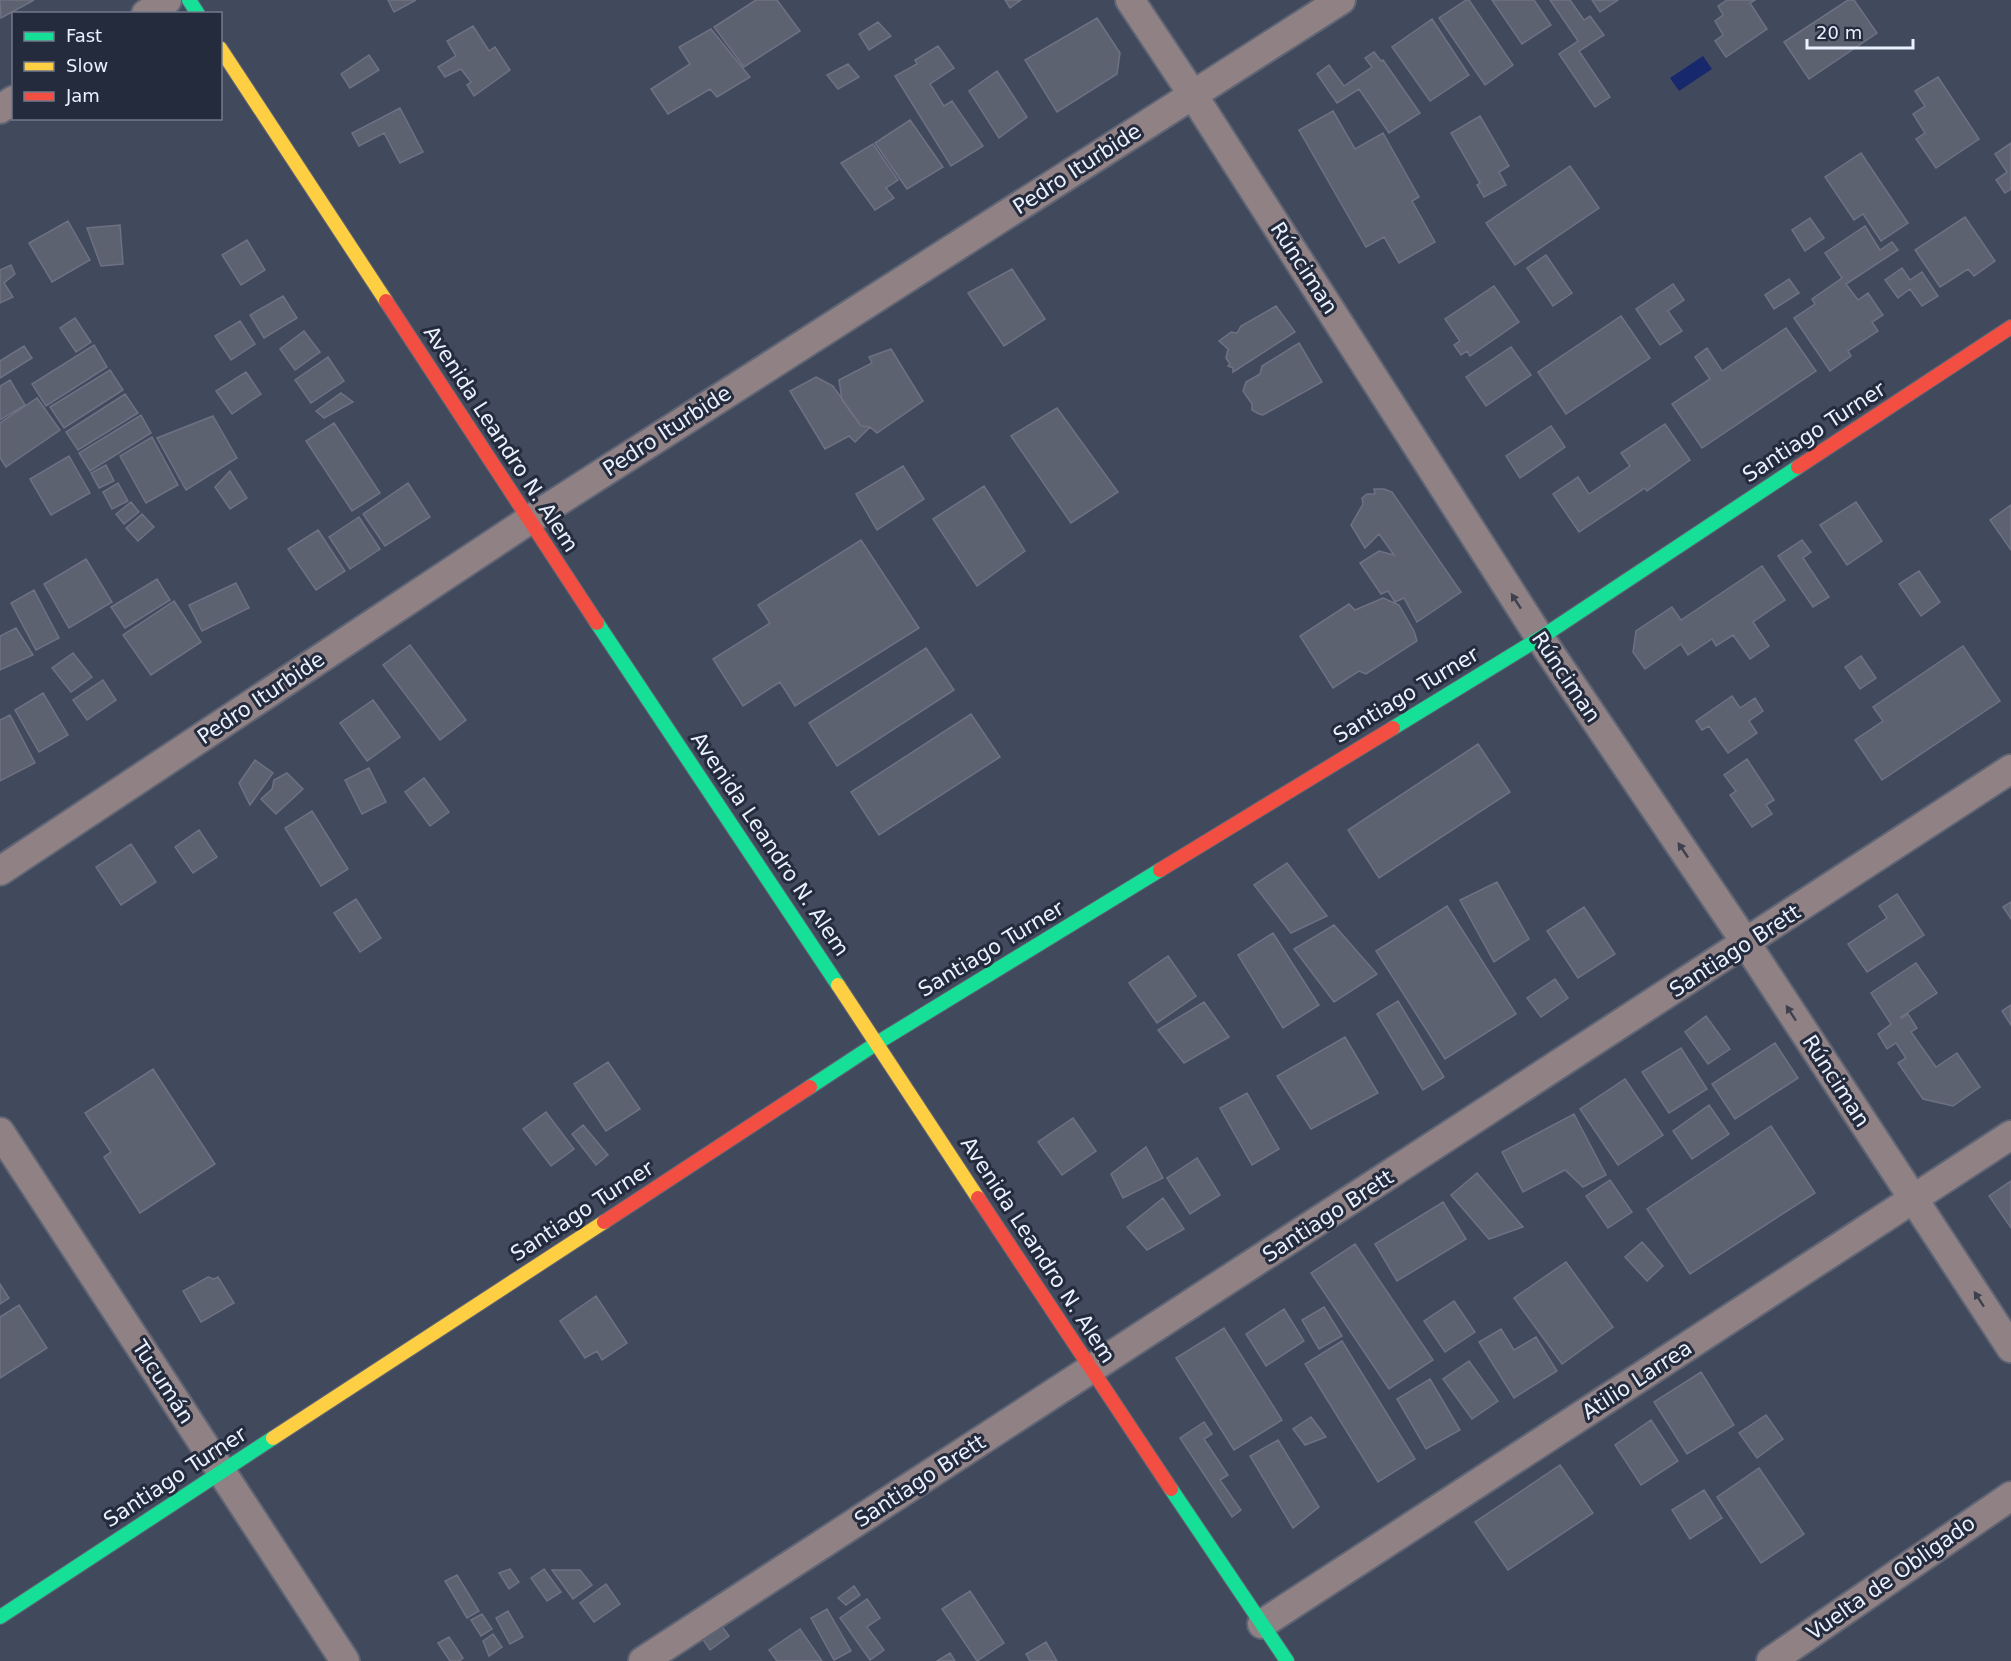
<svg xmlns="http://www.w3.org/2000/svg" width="2011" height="1661" font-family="'DejaVu Sans',sans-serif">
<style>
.water{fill:#17296c}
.building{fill:#5d6271;stroke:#6e7183;stroke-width:1.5}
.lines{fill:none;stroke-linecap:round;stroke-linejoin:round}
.street-casing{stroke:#5f6574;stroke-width:32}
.fast-casing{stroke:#5f6574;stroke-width:16}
.slow-casing{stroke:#5f6574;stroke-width:16}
.jam-casing{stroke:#5f6574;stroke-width:16}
.street{stroke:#908185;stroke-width:28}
.fast{stroke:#16e098;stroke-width:14}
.slow{stroke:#ffcf43;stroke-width:14}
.jam{stroke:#f24e42;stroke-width:14}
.oneway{fill:#3f404e}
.labels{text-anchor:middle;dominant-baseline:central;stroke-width:6;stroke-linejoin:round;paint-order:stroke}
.street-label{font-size:21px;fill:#eaf1ff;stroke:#242b3c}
</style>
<rect width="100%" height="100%" fill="#41495d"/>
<path class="water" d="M1703,56L1712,69L1679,91L1670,78Z"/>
<path class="building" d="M0,0H34L1,18Z
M388,0H416L394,12Z
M756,0H777L800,31L744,67L714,27Z
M1005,0H1021L1010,8Z
M1466,0H1469L1513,65L1485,85L1439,18Z
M1492,0H1534L1551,25L1522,44Z
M1550,0H1570L1584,20L1590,16L1604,35L1579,51L1610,97L1595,107L1559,54L1578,41Z
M1592,0H1618L1600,12Z
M1727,0H1755L1750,3L1767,29L1726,57L1715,41L1723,35L1715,21L1723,15L1718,6Z
M1848,0H1854L1877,33L1809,79L1784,42Z
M1097,18L1120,53L1117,74L1057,112L1025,60Z
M1432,19L1469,75L1430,101L1392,47Z
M878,22L891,36L869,50L859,34Z
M473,26L489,51L495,47L510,70L474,96L467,85L471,82L461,69L445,77L438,67L456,56L447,41Z
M711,29L750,77L717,97L710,89L668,114L651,89L690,64L679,47Z
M938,46L954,68L930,84L944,106L952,101L983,146L951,166L895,76L917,64L915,60Z
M1374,52L1381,61L1383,60L1420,113L1389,133L1359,89L1337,103L1317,74L1329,65L1344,86L1372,67L1365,58Z
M369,55L379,70L350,88L341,74Z
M848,64L859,77L838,89L827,75Z
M997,71L1027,117L999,138L969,91Z
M1938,77L1979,139L1936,168L1916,139L1925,133L1913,114L1925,106L1915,91Z
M400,108L423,152L400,163L384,133L359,146L352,133Z
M1333,111L1355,149L1383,133L1419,197L1412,201L1435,242L1399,263L1384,237L1366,247L1299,130Z
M1480,116L1509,166L1499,172L1506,185L1484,197L1477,185L1480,183L1451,133Z
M910,120L943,167L907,189L875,143Z
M2011,143V189L2005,193L1996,180L2007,172L1995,154Z
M873,144L898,180L886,188L894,198L875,210L841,163Z
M1861,153L1908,223L1881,241L1863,214L1854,220L1825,177Z
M1570,166L1599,208L1515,265L1486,223Z
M1965,217L1995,261L1974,276L1968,269L1940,287L1915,250Z
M1810,218L1824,238L1805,251L1792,230Z
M68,221L90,260L52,282L29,243Z
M120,225L123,264L101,266L87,228Z
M1865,226L1880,250L1892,242L1898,250L1846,284L1858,300L1868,293L1883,315L1872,322L1878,331L1848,351L1851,356L1830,371L1794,318L1815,304L1812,299L1842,278L1825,253Z
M247,240L265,270L241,285L222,255Z
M1546,255L1572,293L1553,306L1527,268Z
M11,265L15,274L4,283L13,297L0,303V270Z
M1902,268L1910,280L1922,272L1938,296L1922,306L1910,289L1898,298L1885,280Z
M1012,269L1045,319L1004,346L968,293Z
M1789,279L1799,293L1774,309L1765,295Z
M1673,284L1684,300L1668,311L1682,331L1660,345L1636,309Z
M1494,286L1519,322L1470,356L1467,351L1461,355L1454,345L1460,341L1445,319Z
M283,296L297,318L264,338L250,315Z
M1276,306L1295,332L1233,372V368L1228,366L1230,364L1226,358L1228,349L1219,341L1231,332L1237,333L1241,326Z
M1621,316L1650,358L1566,414L1538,372Z
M75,318L91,342L76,352L60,328Z
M240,321L255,344L231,360L215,336Z
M1786,328L1816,371L1702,448L1672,404L1710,379L1695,357L1707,348L1722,371Z
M304,331L320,352L295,370L280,349Z
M1299,343L1322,382L1263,415L1259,414L1252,410V404L1243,391L1246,382L1260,374L1262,366Z
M94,345L107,367L46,406L32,384Z
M24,346L32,358L0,378V361Z
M1511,347L1531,375L1486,406L1466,377Z
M891,349L923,401L877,433L870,427L861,426L842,400L839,380L872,363L869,357Z
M328,357L344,381L311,403L295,380Z
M110,370L123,390L64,428L50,407Z
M246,372L261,394L232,414L216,391Z
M816,377L833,386L861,426L870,427L855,442L849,436L825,449L790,391Z
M10,380L25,405L0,420V386Z
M341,393L353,402L324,418L316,411Z
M125,394L138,413L78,450L66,432Z
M37,398L60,430L6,467L0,458V423Z
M1057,408L1118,492L1071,523L1011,436Z
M141,415L151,433L90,471L79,453Z
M213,416L237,458L186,490L157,438Z
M334,423L380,493L352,511L306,441Z
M1665,424L1690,460L1647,491L1645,488L1579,532L1553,494L1578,477L1589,494L1630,466L1621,453Z
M1551,426L1565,447L1520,478L1506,456Z
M152,437L178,485L146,503L120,456Z
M69,456L90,493L51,515L30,479Z
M106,465L114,481L99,488L91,473Z
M903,466L924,499L877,530L856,494Z
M230,471L247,498L230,509L215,487Z
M118,483L128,501L112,509L103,492Z
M408,483L430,517L385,546L363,514Z
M984,486L1025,551L977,586L933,519Z
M1374,489H1384L1392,492L1461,592L1417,622L1404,598L1395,602L1388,591L1381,594L1360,563L1379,551L1394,555L1379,534L1365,548L1351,525L1363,504L1362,498L1367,494H1375Z
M131,502L139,512L124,524L116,514Z
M1856,502L1882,541L1847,565L1820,525Z
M2011,505V550L1990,520Z
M142,514L154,527L138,541L126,528Z
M359,517L380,549L350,569L329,537Z
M318,530L345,571L316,590L288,549Z
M861,540L919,628L795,706L780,682L743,706L713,659L770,623L758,605Z
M1802,540L1811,552L1803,558L1829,597L1813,607L1778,556Z
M86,559L112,602L69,628L44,584Z
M1762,566L1785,600L1753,622L1769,646L1750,659L1733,635L1716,646L1712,639L1688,655L1681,644L1645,669L1633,652L1636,631L1672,607L1681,620Z
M1919,571L1940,602L1921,616L1899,584Z
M157,579L170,600L125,628L111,607Z
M236,583L249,608L202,631L189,605Z
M34,590L59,638L36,650L11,603Z
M1383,598L1399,605L1414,631L1417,641L1366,674L1359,671L1333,688L1300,636L1349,604L1355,610Z
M174,601L201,642L151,675L123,635Z
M16,628L33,655L0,670V636Z
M410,645L466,720L440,740L383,665Z
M1963,646L2000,701L1882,780L1855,740L1883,721L1873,707Z
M926,648L954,690L837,766L809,723Z
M73,653L92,677L71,692L52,668Z
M1861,656L1876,678L1860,689L1845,667Z
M103,680L116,700L87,720L73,700Z
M43,693L68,735L39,752L15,710Z
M1732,696L1740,708L1755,698L1763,711L1749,721L1757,733L1728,753L1709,726L1702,730L1696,721Z
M373,700L400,737L367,761L340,723Z
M971,714L1000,757L879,835L851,792Z
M10,715L35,763L0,781V720Z
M1478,744L1510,792L1379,878L1348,830Z
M1747,759L1774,800L1766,805L1772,814L1752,827L1730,795L1736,791L1724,775Z
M255,760L273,773L250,805L239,783Z
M369,768L386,802L362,814L345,780Z
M287,773L303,789L276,814L261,799L272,789L274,780Z
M424,778L449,812L430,826L405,792Z
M312,811L348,869L321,886L285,828Z
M199,830L217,857L193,873L175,847Z
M131,844L156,882L121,905L96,867Z
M1287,863L1327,916L1291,933L1254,885Z
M1497,882L1529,939L1494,962L1460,900Z
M1897,894L1924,935L1867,972L1848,944L1887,918L1879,906Z
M356,899L381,938L360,952L334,913Z
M2011,902V919L2003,907Z
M1447,906L1516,1014L1445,1059L1376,951Z
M1584,907L1615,954L1578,978L1547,931Z
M1334,925L1377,974L1334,1002L1294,949Z
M1273,933L1319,1005L1283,1028L1238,955Z
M1168,956L1196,996L1157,1023L1129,983Z
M1916,963L1937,993L1901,1017L1902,1018L1908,1014L1917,1028L1911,1032L1936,1067L1957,1053L1980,1087L1953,1106L1923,1099L1898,1063L1906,1058L1896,1043L1887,1049L1878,1034L1891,1024L1871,993Z
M1555,979L1568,998L1541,1017L1527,998Z
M1398,1001L1444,1077L1423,1090L1377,1014Z
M1204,1002L1229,1037L1184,1063L1158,1030Z
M2011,1005V1025L2002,1011Z
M1706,1016L1730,1049L1708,1064L1685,1032Z
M1345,1037L1378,1093L1311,1129L1277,1076Z
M1775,1043L1798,1078L1735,1119L1712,1084Z
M1681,1048L1707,1089L1669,1113L1642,1072Z
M608,1062L640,1109L606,1131L574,1084Z
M153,1069L215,1164L140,1213L104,1157L111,1152L85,1113Z
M1625,1079L1663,1135L1618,1165L1580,1109Z
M1247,1093L1279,1149L1252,1165L1220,1108Z
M1709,1105L1729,1134L1692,1159L1673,1131Z
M546,1112L574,1149L551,1166L523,1129Z
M1574,1114L1606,1175L1583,1187L1565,1170L1523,1192L1502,1152Z
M1073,1118L1096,1151L1062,1175L1038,1142Z
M583,1125L608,1155L596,1165L572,1134Z
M1771,1126L1815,1193L1690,1274L1647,1209Z
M1146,1147L1163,1178L1123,1198L1111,1174Z
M1197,1158L1220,1195L1190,1214L1167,1178Z
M1477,1173L1523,1227L1489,1239L1451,1195Z
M1610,1180L1632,1212L1608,1228L1586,1196Z
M2011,1181V1228L1989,1196Z
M1163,1198L1184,1229L1147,1250L1127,1227Z
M1443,1202L1466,1239L1397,1281L1375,1244Z
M1642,1242L1663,1266L1647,1281L1625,1257Z
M1355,1244L1433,1360L1389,1389L1311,1273Z
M1566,1262L1613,1327L1562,1364L1514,1298Z
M208,1277L214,1279L218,1277L234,1303L201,1322L183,1291Z
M0,1284L9,1298L0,1304Z
M596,1296L627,1343L602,1360L597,1351L585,1358L560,1321Z
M1454,1301L1475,1332L1445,1352L1424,1321Z
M19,1305L47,1348L0,1378V1317Z
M1324,1307L1342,1336L1319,1349L1302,1320Z
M1284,1309L1304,1341L1266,1366L1246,1334Z
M1224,1328L1282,1420L1234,1450L1176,1358Z
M1501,1329L1514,1350L1536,1337L1557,1371L1514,1398L1479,1342Z
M1342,1341L1415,1459L1378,1482L1305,1364Z
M1469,1361L1498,1401L1472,1419L1443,1379Z
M1701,1372L1734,1425L1687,1454L1654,1402Z
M1430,1379L1460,1430L1426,1449L1397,1399Z
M1766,1415L1783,1439L1757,1458L1739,1433Z
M1311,1417L1326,1437L1305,1445L1293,1429Z
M1651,1420L1678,1461L1641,1485L1615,1445Z
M1204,1422L1212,1434L1204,1439L1228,1475L1220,1480L1241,1510L1232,1517L1180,1438Z
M1278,1440L1319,1507L1293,1528L1250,1456Z
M1560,1465L1593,1513L1508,1570L1475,1522Z
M1759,1468L1804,1534L1761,1563L1717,1497Z
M1704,1490L1722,1518L1690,1539L1672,1510Z
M510,1569L519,1582L509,1589L499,1573Z
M544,1569L561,1592L547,1601L531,1578Z
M552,1570H580L592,1585L573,1599Z
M457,1575L479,1611L467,1618L445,1581Z
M606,1584L620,1604L594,1622L580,1603Z
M854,1586L860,1595L846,1605L838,1598Z
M970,1591L1004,1643L977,1661L942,1609Z
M867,1599L880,1618L867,1627L884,1650L870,1660L840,1618Z
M827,1609L851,1651L834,1660L811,1618Z
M508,1611L523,1637L510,1644L496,1618Z
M482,1614L492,1629L481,1636L471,1620Z
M721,1625L729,1636L710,1650L702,1638Z
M800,1629L822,1661H777L769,1650Z
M493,1634L502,1647L489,1656L483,1641Z
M449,1637L463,1658L459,1661H450L438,1643Z
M1046,1642L1057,1661H1030L1026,1654Z
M950,1653L955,1661H937Z"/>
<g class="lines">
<defs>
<path id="street" d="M1130,0L1193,95L1540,638L1746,943L2011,1348
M146,14L167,0
M0,109L14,100
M0,871L529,520L1341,0
M0,1132L345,1661
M1262,1624L2011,1135
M643,1661L2011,769
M1771,1661L2011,1496"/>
<path id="fast" d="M189,0L198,14
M597,623L838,985
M1393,728L1540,638L1798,467
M810,1087L877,1043L1160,870
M1171,1489L1287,1661
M0,1617L273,1438"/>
<path id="slow" d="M220,48L386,301
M838,985L978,1198
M273,1438L604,1222"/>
<path id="jam" d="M386,301L597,623
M1798,467L2011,327
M1160,870L1393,728
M978,1198L1171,1489
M604,1222L810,1087"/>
</defs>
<use href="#street" class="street-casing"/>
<use href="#fast" class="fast-casing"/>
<use href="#slow" class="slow-casing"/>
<use href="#jam" class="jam-casing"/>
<use href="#street" class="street"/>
<use href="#fast" class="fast"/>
<use href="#slow" class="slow"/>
<use href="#jam" class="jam"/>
</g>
<defs><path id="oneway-solid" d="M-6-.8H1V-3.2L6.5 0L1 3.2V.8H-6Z" transform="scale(1.5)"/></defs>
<g class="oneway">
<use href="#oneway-solid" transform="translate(1516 601) rotate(-123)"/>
<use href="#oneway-solid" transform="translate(1683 850) rotate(-124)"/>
<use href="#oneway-solid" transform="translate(1791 1013) rotate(-123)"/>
<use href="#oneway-solid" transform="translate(1979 1299) rotate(-123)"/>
</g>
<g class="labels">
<g class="street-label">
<text transform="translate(1077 169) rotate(-33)">Pedro Iturbide</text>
<text transform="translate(1304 268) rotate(57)">Rúnciman</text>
<text transform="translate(667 431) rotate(-33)">Pedro Iturbide</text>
<text transform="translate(1814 432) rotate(-33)">Santiago Turner</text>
<text transform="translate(501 439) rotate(57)">Avenida Leandro N. Alem</text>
<text transform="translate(1566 677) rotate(56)">Rúnciman</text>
<text transform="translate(1406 695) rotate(-31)">Santiago Turner</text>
<text transform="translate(261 698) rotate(-34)">Pedro Iturbide</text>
<text transform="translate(770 844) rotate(56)">Avenida Leandro N. Alem</text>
<text transform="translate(991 949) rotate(-31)">Santiago Turner</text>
<text transform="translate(1735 951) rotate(-33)">Santiago Brett</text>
<text transform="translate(1836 1081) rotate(57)">Rúnciman</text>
<text transform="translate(582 1211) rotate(-33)">Santiago Turner</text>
<text transform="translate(1328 1216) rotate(-33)">Santiago Brett</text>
<text transform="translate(1038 1250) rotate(57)">Avenida Leandro N. Alem</text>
<text transform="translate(1637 1380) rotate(-33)">Atilio Larrea</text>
<text transform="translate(163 1382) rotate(57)">Tucumán</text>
<text transform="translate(175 1477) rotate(-33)">Santiago Turner</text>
<text transform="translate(920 1481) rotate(-33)">Santiago Brett</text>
<text transform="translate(1891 1578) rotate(-35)">Vuelta de Obligado</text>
</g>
</g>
<rect x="12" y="12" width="210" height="108" fill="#242b3c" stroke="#737a8a" stroke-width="1.5"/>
<rect x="24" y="32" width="30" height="9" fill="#16e098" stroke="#737a8a" stroke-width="1.5"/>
<text x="66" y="42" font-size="18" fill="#eaf1ff">Fast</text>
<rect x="24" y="62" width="30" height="9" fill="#ffcf43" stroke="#737a8a" stroke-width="1.5"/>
<text x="66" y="72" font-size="18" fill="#eaf1ff">Slow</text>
<rect x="24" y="92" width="30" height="9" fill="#f24e42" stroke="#737a8a" stroke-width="1.5"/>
<text x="66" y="102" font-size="18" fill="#eaf1ff">Jam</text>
<path d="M1807 39v9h106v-9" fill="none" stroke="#eaf1ff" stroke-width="3"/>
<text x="1816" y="39" font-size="18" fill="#eaf1ff" stroke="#242b3c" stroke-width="4.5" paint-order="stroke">20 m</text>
</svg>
